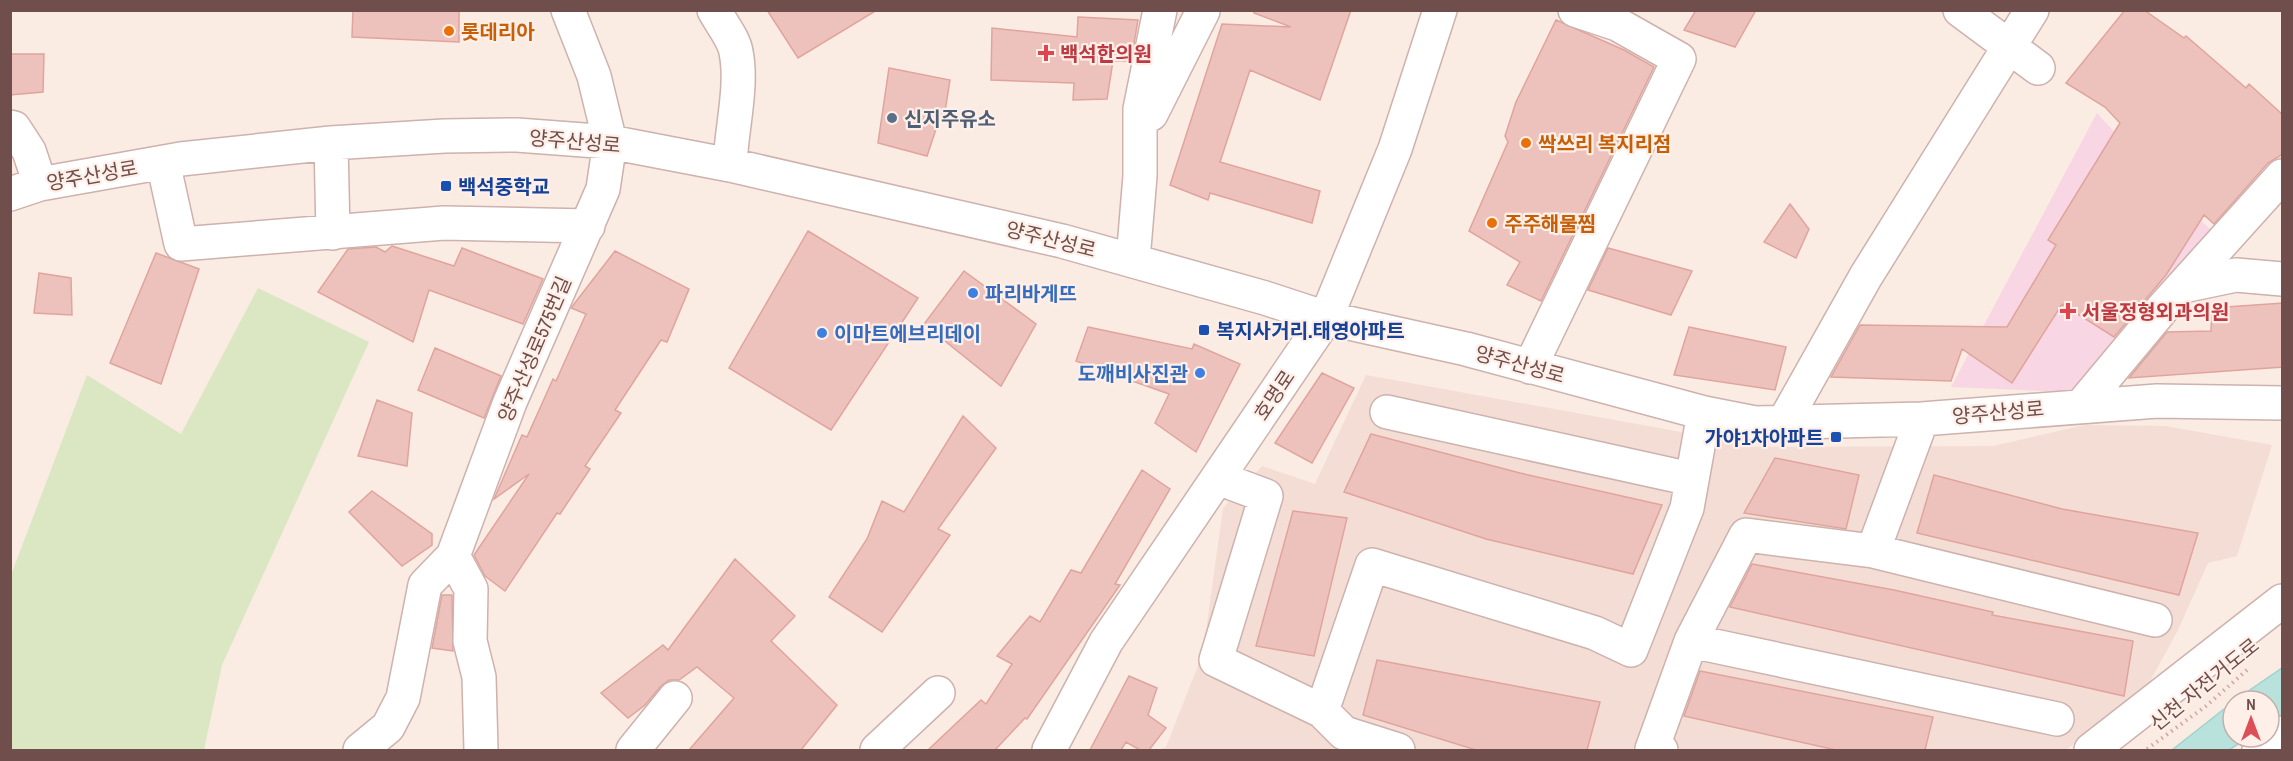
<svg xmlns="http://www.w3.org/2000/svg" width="2293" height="761" font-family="'Archivo Narrow','Noto Sans KR',sans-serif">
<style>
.residential{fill:#f4ddd4}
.medical{fill:#f8d6e3}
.green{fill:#dbe7c2}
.water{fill:#b9e2dd;stroke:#a0d3cd;stroke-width:1.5}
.building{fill:#eec2bc;stroke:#e0a49d;stroke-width:1.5}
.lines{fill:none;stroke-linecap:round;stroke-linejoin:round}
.minor-casing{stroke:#cdb2ad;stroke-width:36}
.path{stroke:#d2a5a0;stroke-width:4;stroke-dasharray:1.5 4.5;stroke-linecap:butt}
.minor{stroke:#fff;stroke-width:33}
.food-dot{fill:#e8710a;stroke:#feefe8;stroke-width:2}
.health-dot{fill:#e0444e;stroke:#feefe8;stroke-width:2}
.service-dot{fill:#5c6f8a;stroke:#feefe8;stroke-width:2}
.transit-dot{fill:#1a4fb4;stroke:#feefe8;stroke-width:2}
.shop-dot{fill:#3f7fe0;stroke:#feefe8;stroke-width:2}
.labels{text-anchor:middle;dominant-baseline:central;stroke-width:4.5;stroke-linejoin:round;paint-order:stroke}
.food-label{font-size:20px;font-weight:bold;fill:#c56008;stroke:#feefe8;text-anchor:start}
.health-label{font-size:20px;font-weight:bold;fill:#be3a42;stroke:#feefe8;text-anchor:start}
.service-label{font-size:20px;font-weight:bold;fill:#4e5e75;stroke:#feefe8;text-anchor:start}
.street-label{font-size:20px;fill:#704e4b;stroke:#feefe8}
.transit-label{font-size:20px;font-weight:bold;fill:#164399;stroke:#feefe8;text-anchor:start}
.shop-label{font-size:20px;font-weight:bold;fill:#366cbe;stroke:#feefe8;text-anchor:start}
</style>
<rect width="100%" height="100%" fill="#faebe3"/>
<path class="residential" d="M1366,375L1681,432L1748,447L1993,446L2085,425L2165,426L2272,445L2237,556L2208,563L2178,630L2148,685L2066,750H1158L1166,747L1203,653L1223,508L1262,466L1315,484Z"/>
<path class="medical" d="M2097,113L2158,180L2215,234L2069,392L1951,387Z"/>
<path class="green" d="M258,288L369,342L222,665L204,750H11V575L87,375L181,434Z"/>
<path class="water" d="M2282,668V715L2269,724V701H2234Z
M2233,702V737H2249L2229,750H2172Z"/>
<path class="building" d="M353,10H459V42L352,37Z
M767,10H877L798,58Z
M1254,10H1351L1320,100L1250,70L1220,162L1320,191L1312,223L1210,193L1208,200L1170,185L1222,24L1291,27L1254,13Z
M1696,10H1756L1735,47L1684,30Z
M2125,10H2144L2184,38L2186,36L2246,88L2249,84L2283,115V154L2268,163L2214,224L2204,215L2166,275L2114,337L2062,304L2012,383L1962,349L1951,381L1831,377L1860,325L2007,327L2056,245L2048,240L2120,123L2105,107L2066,83Z
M1078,17L1138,20L1131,61H1113L1107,99L1073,100L1074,83L991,80L992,28L1077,37Z
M1556,20L1624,50L1654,67L1541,301L1507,285L1520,262L1469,231L1508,142L1505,136L1516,102Z
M10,54H44L43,92L10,95Z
M889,68L950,80L945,111H942L927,156L878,143Z
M1790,204L1809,229L1796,258L1764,242Z
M808,231L918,298L831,430L729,368Z
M392,246L454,266L462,248L543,279L523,324L429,290L413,342L318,292L348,249L376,247L385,252Z
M1608,248L1692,271L1671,315L1588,290Z
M615,251L689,289L667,342L661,340L615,410L621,413L585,466L590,469L560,514L557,513L505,591L485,576L474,555L529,474L494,499L522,435L527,437L553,379L556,381L586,314L571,308Z
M156,253L199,269L161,384L110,363Z
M964,271L1036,324L1001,386L924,324Z
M39,273L71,278L72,315L34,313Z
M2283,303V367L2129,378L2167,332L2211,331L2212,308Z
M1088,327L1192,349L1194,344L1240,364L1196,452L1155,423L1169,394L1076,361Z
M1689,327L1786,347L1775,390L1674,375Z
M435,348L501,376L484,418L418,390Z
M1322,373L1354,388L1312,463L1275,443Z
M377,400L412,413L407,466L358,456Z
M963,416L996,448L938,529L950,535L882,632L829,597L867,539L882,501L904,512Z
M1371,434L1520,473L1662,505L1633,574L1486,539L1344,492Z
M1775,458L1859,475L1846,529L1744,513Z
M1142,470L1170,489L1115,584L1120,585L1027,719L1025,718L995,750H928L981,700L986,704L1012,664L997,656L1030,616L1040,622L1071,570L1081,573Z
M1934,475L2062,509L2198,533L2179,595L1917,533Z
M372,491L432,534V545L402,566L349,512Z
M1293,511L1347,518L1314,656L1256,646Z
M735,559L795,616L771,641L837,705L801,750H689L734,698L697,667L679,680H669L661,686L645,705L628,718L601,693L663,645L668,650Z
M1752,564L1894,590L1993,612L1992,615L2133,641L2124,696L1730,607Z
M442,595H452L453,651L432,648Z
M1377,660L1600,702L1587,750H1476L1363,715Z
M1700,671L1933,717L1925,750H1836L1684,716Z
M1129,676L1157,688L1148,715L1166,728L1149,750H1140L1126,742L1121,750H1090Z"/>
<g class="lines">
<defs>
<path id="minor" d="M714,10C721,23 734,39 736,52C743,86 731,131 730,165
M1960,10L2038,68
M1151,114L1203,11
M10,127L14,128L29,151L40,184
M331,143L333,233
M163,162L181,244L444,223L588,226
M10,194L40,184L181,159L331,143L444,136L517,135L610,142L730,165L1062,241L1265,298L1326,318L1466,349L1704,413L1755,423L1922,419L2157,401L2282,403
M1133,260L1140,176V109L1160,10
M2183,286L2236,275L2282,279
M1530,367L1679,59L1617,24L1575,10
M2082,405L2163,308L2282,176
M1387,412L1691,479
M1784,422L1866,276L2032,10
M1218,478L1266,496L1216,660L1322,711L1372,565L1595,633L1631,650L1687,508L1704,413
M1873,551L2155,620
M453,556L471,589L470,641L479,677L481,750
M1691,641L2057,719
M1322,711L1344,733L1398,750
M360,750L388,727L403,698L425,585L453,556L510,402L603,189L610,142L594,76L568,10
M633,750L675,698
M877,750L938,693
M1049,750L1106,642L1326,318L1395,149L1440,10
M1661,750L1652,749L1691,641L1746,535L1873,551L1922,419
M2091,750L2282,601
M2259,750L2282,733"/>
</defs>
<use href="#minor" class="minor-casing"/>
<path class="path" d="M2147,749L2206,706L2247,670"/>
<use href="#minor" class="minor"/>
</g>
<g class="food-dot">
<circle cx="449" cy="31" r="6"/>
<circle cx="1526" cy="143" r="6"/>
<circle cx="1492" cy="223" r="6"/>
</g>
<g class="health-dot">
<path d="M1043 44h6v6h6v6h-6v6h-6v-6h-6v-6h6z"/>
<path d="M2065 302h6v6h6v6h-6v6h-6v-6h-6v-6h6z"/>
</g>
<circle class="service-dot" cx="892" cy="118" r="6"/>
<g class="transit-dot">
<rect x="440" y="180" width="12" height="12" rx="3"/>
<rect x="1198" y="324" width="12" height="12" rx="3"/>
<rect x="1830" y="431" width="12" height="12" rx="3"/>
</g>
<g class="shop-dot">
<circle cx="973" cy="293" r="6"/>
<circle cx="822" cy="333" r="6"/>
<circle cx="1200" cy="373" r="6"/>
</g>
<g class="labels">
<g class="food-label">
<text x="461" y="31">롯데리아</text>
<text x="1538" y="143">싹쓰리 복지리점</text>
<text x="1504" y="223">주주해물찜</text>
</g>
<g class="health-label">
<text x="1060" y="53">백석한의원</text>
<text x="2082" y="311">서울정형외과의원</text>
</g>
<g class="service-label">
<text x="904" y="118">신지주유소</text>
</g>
<g class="street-label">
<text transform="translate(575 141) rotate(5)">양주산성로</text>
<text transform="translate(92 175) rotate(-10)">양주산성로</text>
<text transform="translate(1051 239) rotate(14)">양주산성로</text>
<text transform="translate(534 349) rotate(-67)">양주산성로575번길</text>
<text transform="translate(1520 364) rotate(15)">양주산성로</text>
<text transform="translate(1274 395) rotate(-56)">호명로</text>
<text transform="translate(1998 412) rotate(-5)">양주산성로</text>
<text transform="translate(2204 684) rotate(-39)">신천 자전거도로</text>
</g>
<g class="transit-label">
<text x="458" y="186">백석중학교</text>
<text x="1216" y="330">복지사거리.태영아파트</text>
<text x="1824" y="437" text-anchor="end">가야1차아파트</text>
</g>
<g class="shop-label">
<text x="985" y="293">파리바게뜨</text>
<text x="834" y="333">이마트에브리데이</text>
<text x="1188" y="373" text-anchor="end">도깨비사진관</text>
</g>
</g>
<rect width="2293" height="761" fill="none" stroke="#704e4b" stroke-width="24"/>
<g transform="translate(2251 719)"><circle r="28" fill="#feefe8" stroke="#c5afa9" stroke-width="1.5"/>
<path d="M0-4.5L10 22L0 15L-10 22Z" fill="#dd4f56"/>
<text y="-9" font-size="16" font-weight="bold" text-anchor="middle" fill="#704e4b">N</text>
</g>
</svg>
